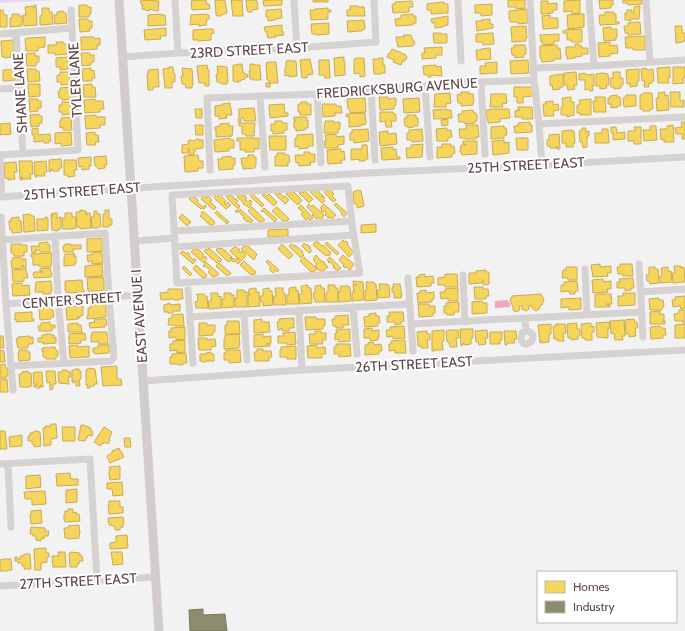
<svg xmlns="http://www.w3.org/2000/svg" width="685" height="631" font-family="Cabin,sans-serif">
<style>
.green{fill:#ecd5f1}
.water{fill:#f0a8c2}
.homes{fill:#f6d55c;stroke:#c9aa57}
.industry{fill:#8c8c6e;stroke:#7e7763}
.lines{fill:none;stroke-linecap:round;stroke-linejoin:round}
.minor{stroke:#d7d2d2;stroke-width:7}
.major{stroke:#d2cccc;stroke-width:9}
.labels{text-anchor:middle;dominant-baseline:central;stroke-width:4;stroke-linejoin:round;paint-order:stroke}
.street-label{font-size:14px;fill:#5f474a;stroke:#fff}
</style>
<rect width="100%" height="100%" fill="#f1f2f1"/>
<path class="green" d="M0,0H57L0,3Z"/>
<path class="water" d="M507,300L510,304V307L495,308V301Z"/>
<path class="homes" d="M141,0L159,1L158,11L149,9V11L142,9L143,5H141L142,3L140,2Z
M199,0H206L207,4H209L210,9L192,10L191,1Z
M215,0H225L227,13L221,15V16H217L216,15Z
M231,0H242L243,16H233Z
M246,0H256V1H257L258,9L252,10V12H248L247,11Z
M266,0H282V5L264,6L263,1Z
M313,0H328V2H313Z
M508,0H525V8L516,9V7H508Z
M580,0V13L572,14V11L564,12V1Z
M599,0H613V5H611V8L600,9Z
M623,0H642V4L628,5V3H623Z
M412,1L413,7H409V12L393,13L392,4H395V2Z
M541,1H548V4L557,3V10H553V13L541,14Z
M442,2H444V4H448V13L431,14V10H427V4Z
M492,4V15L481,16V13H475V5Z
M34,5H36L37,25L24,26L23,15H26L25,7L33,6V8H34Z
M79,5H87L88,7H91V14H89V17H79Z
M350,6H358L359,7H364L365,16H347V10H350Z
M640,6L639,19H631V21H629V20H625V13H627V10H632V13H634V7Z
M42,8H49V12H52L53,24L40,25V16L42,15Z
M328,8V10H331V12H328V19L311,20L310,10H315V9Z
M281,9L282,18L275,19V20L268,21V17H266V10Z
M527,9L528,23L518,24V22H510V19H509V11Z
M0,10H3L4,15H7V27H0Z
M63,11L64,13H66L67,23L55,24L54,15H57V12Z
M605,12H614V14H616V22H619V24L600,25L599,15H605Z
M12,14H19V16H22V26L10,27V18H12Z
M161,14V15H165L166,25L148,26V15Z
M207,14V15H209V19H207L206,25L199,26V24L190,25L191,15Z
M413,14V16H416V23H413V25L396,26L395,19L401,18V15Z
M584,14V27L568,29L567,15Z
M550,15V18H558V28L543,29L542,16Z
M448,16V25L443,26V27L435,28V23H432L431,19Z
M79,19H88V21H92V28H89L90,31L80,32Z
M490,19V24H493V28L477,31L476,21H482L481,20Z
M364,20L365,29L362,30V31H359L348,32L347,21Z
M640,22L641,34L628,35V33H625L624,26H628V23Z
M329,23V34L316,35V34H312L311,24Z
M282,25V31H283L284,35L275,36L276,37L268,38L266,31H265L264,27Z
M526,26L527,38L525,39L526,41L512,42L511,27Z
M675,26H682V33H685V41H683V42L676,43Z
M611,27V29H617V37H616V40L604,41L603,28Z
M166,28V36H160L161,39L145,40L144,30Z
M210,29H213L214,33L211,34V40L198,41V40H193V30Z
M582,29V42H571V40H567V33H563V31H565V30Z
M433,33H441V34H447V43H434Z
M493,33L494,44L483,45L482,42H476V34Z
M559,34V41H554V44L543,45L542,42H541L540,35Z
M403,35H411L413,41H414L415,44L413,45V46L398,47L396,37H404Z
M645,36V50H633V48H626L625,37Z
M45,37V47L38,48V51H26L25,39L28,38Z
M81,37H94L95,39L100,38V45H97V49L81,50Z
M13,40L14,53H11V57L5,58V57H2L1,41Z
M56,42H63L64,44H67L68,54L55,55V53H48V45H57Z
M610,42V46L617,45L618,53L610,54V56L599,57L598,43Z
M575,44H579V46H582V48H588V54H582V56L575,57V58L567,59V55H566V47H575Z
M514,45H525V48H526V54L523,55L524,57L515,58V55H512L511,48H514Z
M557,45V48H560L561,59H554V61L542,62L540,56V46Z
M442,47V55H436V58L422,59V53H425L424,48Z
M490,48L491,59L477,60L476,50H481V49Z
M392,49L406,55V56L407,57L406,60H404L403,62H402L401,65L393,62L394,60L387,57L388,54H389Z
M35,53V56H39V62L36,63V66H27L26,54Z
M81,53H90V55H94V62H91V65L82,66Z
M68,57V69L60,70V67H56V58Z
M344,57V62H345V75L335,76L334,58Z
M358,58H364L365,76L360,77V74L359,73L354,74V59Z
M379,58H383V65H385V73H381V74H374L373,59H379Z
M310,59L313,74L307,75V78H302L300,60Z
M290,60V61H296L297,76L289,77V75L285,76V68H286V61Z
M319,60H329L330,78H325L324,75H319Z
M528,60L529,73L511,74L510,61Z
M270,62H276L278,83H270V87H266V83H270L269,80H267L266,63Z
M497,62V73L480,74V66H486L485,63Z
M238,64H242L243,72H244V74H247L248,77H245V79L241,80V81H238L239,82H235L234,81H233V65H238Z
M250,64H254V65H260L261,80H253V79H250L249,71H250Z
M207,65L208,70H209V86H205V83H199L197,66Z
M436,65V67L441,66L442,76L431,75V77H428V75H424L423,66Z
M217,66L227,67L228,82H227V84H221L220,82H217L216,74H218Z
M169,67H173L174,74H175V82H172V88H165L163,69L169,68Z
M670,67V78H668L669,83H658L657,68Z
M673,67H685V78H683L684,83L673,84Z
M91,68V71L94,70L95,78H92V81H83L82,69Z
M182,68L192,69L193,85H192V88H186L185,84H182L181,76H183Z
M646,68L648,70L653,69L654,81H652V83L648,84L649,87H644L645,81H642L641,69Z
M15,69L16,80L3,81V70Z
M27,69H36V71H39L40,81L28,82Z
M158,69L159,87H153V90H148L147,74H148V70Z
M639,69V81L637,82V86L630,87V83L627,84L626,70Z
M60,72H69L70,84L61,85V82H57V75H60Z
M576,72L577,85H574L575,89L568,90L567,85H564V73Z
M613,72H620V78H623V85H621V88L614,89V87H611L610,78H613Z
M585,73V74L588,75L594,74V86H592L593,91H590L589,89L585,90V80H579V74Z
M602,73L608,74L609,85H606L607,88L600,89V86H596V74Z
M563,74V87H560V89L553,90L552,85L550,86V76L555,75Z
M28,84H40V96L29,97Z
M92,84V87H95L96,97H84L83,85Z
M70,87L71,99L62,100V98H59L58,91H60V88Z
M514,87H533V96L523,97V103H517V97H514Z
M461,92H469V94H473L474,102H473V105L461,106V103H458L457,95L458,94L461,95Z
M665,92V96L668,95L669,110L657,111L656,98H659L658,93Z
M670,92H680V101L684,100V107H671L670,102L671,101Z
M450,93L451,103L446,104V107H434L435,94Z
M643,93H652L653,109H650V111H643V109H640V95H642Z
M491,94H506L507,103L502,104L503,107H490Z
M617,95V97H620L621,105L618,106V107L611,108V104H608V98H610V96Z
M626,95H636V106L624,107L623,98L626,97Z
M379,97H388V99L396,98V105L394,106V109L380,110Z
M571,97V102H574V115L567,117V115H561V107H563L562,98Z
M595,97H605L606,112H594L593,101H596Z
M365,98L366,112L350,113V109H348L347,99Z
M419,98L420,112L404,113L403,99Z
M29,99H38V101H41V108H38V111L30,112Z
M95,99V101H103L104,109H100V112L85,113L84,100Z
M591,99V115H580V113H577V105H580L579,100Z
M553,101V105L558,104L559,110L553,111L554,116H544L543,104H546L545,102Z
M62,102H70L71,114L62,115V112H59V105H62Z
M301,102H307V104H311V115H300V112H298V104H301Z
M230,103L232,115H226L227,118L219,119V116H215V106L222,105V104Z
M284,104L285,113H288V116L270,118L269,105Z
M322,104H336V106H341L342,113H335V116L323,117Z
M518,107H532L533,119H522V117H515V111L520,110H518Z
M254,108L256,121H244V118H241V122H238V119H239V109Z
M195,109H202V118H196Z
M447,109V110H451L452,118L434,119L433,110Z
M494,109H509L510,118L500,119V122L488,123V120H487L486,110Z
M473,110L474,113H476L477,115V121H475V123L465,124L464,122H459L458,114H462V111Z
M380,112H393V114H396V121H391L392,127H386L385,121L380,122Z
M365,113L366,124L361,125V126L349,127V116L346,117V114Z
M39,114V116H42V123H39V126L31,127L30,115Z
M96,115V117H105V125H100V128L86,129L85,116Z
M407,115H416V118H418V126H414V127L408,128V126H405L404,118H407Z
M71,117L72,130H63V127L60,128V121H61V118Z
M294,117H307V121L308,120V128H305V130L296,131V128H294V121H296V120H294Z
M448,119V125L442,126L441,120Z
M275,121H282V123H287V130H284V133L273,134V131H271V124H275Z
M325,121H334V123L340,122V129H338V133H324Z
M530,122V125H532V132L515,133L514,126H518V123Z
M681,122H685V139H682V134H676L675,128L682,127Z
M10,123L11,134L5,135V134L0,135V124Z
M229,123V126H233L232,136L216,137V130H215V127L220,126V124Z
M239,123H255L254,136H246L245,134H242V126H239Z
M195,125H203V135H196Z
M466,125H478L479,137H476V139H465V138H460L459,129H467Z
M673,125L674,142H664V139L661,140L660,129H667V126Z
M504,126V128H506L507,135H504V138L491,139V127Z
M650,126H656L657,140L644,141L643,130H650Z
M611,127H616L617,133L625,132V139L613,140V133H611Z
M634,127H641V144H634V141H628V131H635Z
M38,128V135L50,134L51,141H49V143H44V141L34,142V135H32V129Z
M447,128V131L451,130L452,137L448,138V141H437L436,129Z
M582,128H586V132L589,131V136H587V147L583,148L582,142H580L579,131L582,130Z
M368,129L369,141L354,143V140H350V133H352V130Z
M422,129L423,141L412,142V140H407V133H409V130Z
M602,129H608L609,143H595V133H602Z
M572,130V131H574L575,143H573V147H566V143H562V131Z
M388,131V134L396,133L397,144L380,146L379,132Z
M71,132L72,145L61,146V143L55,144V133Z
M95,132V135H98L99,142H95L96,145H87L86,133Z
M313,134V146H308V148L299,149V146L295,147V138H297V135Z
M336,134V137L344,136V144L338,145V148H325L324,141H326L325,135Z
M559,134L560,149H557V146V148H550V146H547V140H549V135Z
M269,136H286V150H270Z
M230,138V140H234V148H229V151L215,152L214,140Z
M237,138H259V149H254V152H245V150H240V141H237Z
M516,138H528V150H517Z
M196,139H199V140H203V148L195,149V152H194V154L189,155V148L188,153H182V145L189,144L188,141L190,140L194,141L196,140Z
M504,140V143L509,142V153L493,155L492,141Z
M463,141H477V154L462,155L461,152H460L461,145H466V144H463Z
M423,144L422,157L407,158L406,148H411V145Z
M442,144H451V147L454,146L455,153L452,154V157L437,158V147H442Z
M362,145H367L368,159H365V161H359V159L351,160V149H362Z
M393,147V150L396,149L397,157H400V159L382,160L381,148Z
M341,149V152L344,151L345,160H341L342,163L328,164L327,150Z
M304,152H310V154H315V162H310L311,165L299,166V163H296L295,155H304Z
M277,153H285V155H289L290,162H288V166H275V156H277Z
M198,155L199,161H203V168H198V171L185,172L184,156Z
M248,155H254V157H256V165L255,166V168L243,169V166H242L241,158H248Z
M106,156L107,165H104L105,168L98,169L97,166H95L94,157Z
M231,156V158H235V165H233V169L219,170L218,159H222V157Z
M91,157V166H89V169L82,170V166L79,167L78,158Z
M61,159L62,168H59V171H53L52,169H51V171L49,172V160Z
M64,160H76L77,170H74L75,176L68,177L67,175H64Z
M19,161H32L33,174H30L31,179H22V177H21L22,180H20Z
M46,161L47,172H44L45,176H38L37,175H36L37,177H35L34,162Z
M16,162L17,172H14L15,179L8,180V178H5L4,163Z
M313,189L317,190L323,196L321,197L323,196L325,198L323,199L325,201L322,203L310,192Z
M326,189L328,191L330,189L334,194L332,196L336,200L333,202L324,192Z
M358,190L361,191L364,206L357,208V204H354L353,192Z
M289,191L291,193L293,191L302,200L298,205L293,201L286,194Z
M302,191L303,193L305,191L313,199L309,203L299,193Z
M276,192L279,194L280,193L284,197L285,196L289,200L285,204L275,194Z
M252,193L264,205L262,207L250,196Z
M264,193L267,196L269,194L277,202L274,206L262,195Z
M240,194L243,197L244,195L247,198L245,199L248,202L250,200L252,202L250,204L252,205L249,208L246,205H245L243,204L244,203L237,197Z
M216,195L218,197L220,195L226,201L224,203L226,204L228,202L231,205L226,209L214,198Z
M228,195L230,196L231,195L235,199V200L236,199L238,201L236,203L240,206L238,209L226,197Z
M204,196L206,198L208,196L212,200L210,202L216,207L214,210L201,199Z
M191,197L193,198L194,197L198,200L197,202L203,207L205,205L206,207L204,209L202,208L201,209L189,199Z
M336,203L347,213L344,217L341,214L342,213L334,205Z
M309,204L311,207L313,205L324,215L321,220L318,217L317,219L312,215L314,214L307,207Z
M324,204L336,215L332,219L330,217L329,218L325,215L326,213L324,211L322,212L321,210L322,209L320,208Z
M301,205L313,218L310,220L308,218L306,220L301,214L303,212L298,208Z
M252,207L265,220L262,222H259L248,211Z
M277,207L289,219L287,221H283L272,211Z
M264,208L277,219L275,222L263,211L262,212L261,211Z
M240,209L253,221L251,223L248,221L247,222L243,218L244,217L238,211L237,213L235,211L237,210L238,211Z
M80,210H83V211H86V215H87V213H90L91,228H90L80,229V227H77L76,212H80Z
M105,210H109V219H112V225H109V227H103V214H105Z
M94,211H97V214H100L101,227H98V228H92L91,217H94Z
M203,211L215,222L213,225H210L200,216L202,214L201,213Z
M217,211L229,222L227,224L215,213Z
M53,213V215L54,213H57V218L61,217V229H58V231L52,230L51,217L53,216H51V214Z
M65,213H72V217H76V228L72,229H63L62,218H65Z
M29,214L31,215V216H34L35,231L27,232H24L23,215Z
M182,214L191,222L187,226L179,218Z
M19,217V221H21L22,232L12,233V230H10L9,221H11V218Z
M45,217H47L48,219V230L37,231V219H45Z
M376,224V232L361,233V225Z
M288,229V236L268,237V230Z
M101,238L102,240L103,251L87,252V239Z
M343,240L344,242L346,241L348,243L347,245L354,252L349,257L338,245Z
M48,242V245H50V252H40V250H35H36V252L32,253L31,246H39V243Z
M315,242H318L322,246L323,245L331,253L329,256L327,255L326,256L313,245Z
M327,242L339,253L337,255L325,244Z
M304,243L306,245L307,244L311,248L310,249L312,251L309,253L302,246Z
M11,244H22V245H27V252H24V256H14L13,253H11Z
M65,244H71V245H81V249H73V252H64L63,246H65Z
M282,244L293,255L289,259L278,249Z
M291,244L294,246L295,245L303,252L302,253L304,255L301,258L289,246Z
M244,246H248L257,254L254,260L241,249Z
M234,247H236L240,250L238,251L240,253L242,251L246,256L241,261L230,251Z
M209,248L218,256L222,260L220,262L219,261L217,263L210,257L204,251L206,249L208,250Z
M218,248L220,249L221,248L226,251H225L232,257L230,258L232,259L233,258L235,260L237,258L240,262L238,264L235,261L233,262L231,260L229,262L226,260L216,250Z
M194,249H198L204,255L202,257L203,258L205,256L207,258L204,263L191,252Z
M183,251L186,254L188,252L190,255L189,256L193,260L194,258L196,260L193,264L180,253Z
M101,252V255L103,254V263L92,264V261L88,262L87,255H92V253Z
M52,253L51,267H40L39,265H33V257H31V254Z
M73,253H74L75,256H73H76V263H75V265L64,266V257H65V254H73Z
M316,255L322,262L323,261L325,263H324L328,267L323,271H320L315,266L317,264L314,261V260L313,259Z
M343,255L354,264L350,270L346,267L345,268L343,266L344,265L339,260Z
M21,257V259H26V268H23V265H22V268L12,269L11,261L13,260L12,258Z
M304,257L317,269L315,271L311,272L300,261Z
M330,257L341,268L339,270H336L333,267L334,266L330,262L329,263L328,262L329,261L327,260Z
M268,260L279,270L277,272L275,270L273,273L269,269L271,267L266,262Z
M244,261L256,272L254,275L252,274L251,275L240,265Z
M206,262L219,274L216,276L213,277L208,272L210,270L205,266L204,267L203,266Z
M219,263L231,273L229,275H228L227,276L216,266Z
M102,264L103,276L85,277V266Z
M600,264V267L611,266V273H607L608,276L593,277L591,265Z
M620,264H632L633,276H623V274H618L617,267H620Z
M196,265L207,275L205,278L204,277L203,278L193,269Z
M184,266L192,274L190,276L182,268Z
M674,266H681V268L684,267L685,282L673,283L672,273H675Z
M566,267H577V280H568V278H562L563,270H566Z
M649,267H655V269H658L659,283L650,284L649,281H647L646,275H649Z
M668,267V271H671L672,282L660,283V276H662L661,268Z
M50,268L52,275H51V277L34,278L33,273L34,272H43H40V269Z
M26,269L28,278H24V281L13,282L12,270Z
M486,270V272H489V284L483,285V280H482V283L469,284V273H476V271Z
M425,274V277L433,276L434,283H431V286L417,287L416,277H419V275Z
M445,274H457L458,287H445V285H438V278L445,277Z
M103,277L104,281V291H88L87,278Z
M633,278L634,288H631V290L625,291V288H617V282H620L619,279Z
M603,279L604,282L611,281V289H607L608,292L593,293L592,280Z
M82,280L83,290H84V292L66,293V290H65V281Z
M51,281L52,291L50,292L51,294H43V292H35L36,282Z
M353,281L363,282L364,300L352,301V292H354L353,285H357L353,284Z
M577,281L578,291H575V294H570L569,291L561,292V285H564V282Z
M366,282H374V284H376L377,300L365,301V290H367Z
M22,283V286L29,285L30,295L13,296L12,284Z
M379,284H387V285H389L390,297L378,298L377,290H380Z
M393,284H400L402,296H401V298H394V292H392V287H394Z
M308,285V288H311L312,303L300,304L299,294H302L301,286Z
M321,285V288H324L325,302H315V299H314L313,293H315V286Z
M328,285H335V288H338V302H326V293L328,292Z
M340,286H348V287H350L351,301L339,302L338,292L341,291Z
M296,287V291L298,290L299,304H287V295H289V288Z
M474,287H483V289H488L489,296H486V299H475Z
M256,288V292H259L260,306L248,307V295H250V294H248L249,289Z
M269,288L270,291H272L273,305L263,306V302H261L260,296H263V289Z
M275,288H283V293H285L286,305H274L273,296H276Z
M458,288V301H448V298L441,299L440,292H445V289Z
M168,289H182L183,299H179V300H174V299L161,300L160,293L168,292Z
M237,290H244V292H247V307H235V298H237Z
M426,290V293L434,292V299H432V302L418,303L417,293H420V291Z
M211,293H218V297L221,296V308L209,309L208,301H211Z
M224,293H231V295H234V307L222,308V299H224Z
M623,293H635V305L618,306V296H623Z
M197,294H204V296H207L208,308H196L195,302L198,301Z
M541,294L544,300L542,305H540V308L536,311L532,308L531,305L529,306V309L526,311L522,309V306H519L520,310L516,312L513,310V307L510,301L512,296Z
M598,294H611L612,304H606L610,305V307H595V295Z
M685,296V308L681,309L680,306L673,307L672,300H675V297Z
M581,298V309L569,310V307L561,308V299Z
M659,298V300H663L664,307H662V310H650L649,299Z
M482,301L483,303H487V313L472,314V302Z
M459,302V312H454V315H447V313H444V306H446V303Z
M170,303V305L180,304V311H173V313H168V312H164V305Z
M106,304V317L87,319V316H88V308H91V305Z
M418,304H429V306H435V313H433V316L419,317Z
M83,306V315L80,316V318H78V316V319L67,320L66,307Z
M51,307V310H53L54,317H51V319L40,320L39,308Z
M679,310H685V323H683V321H675L674,314L679,313Z
M660,311V314H664V321L662,322L665,321V324H650V312Z
M32,312V319H34V321L16,322V319L15,320V313Z
M389,312H403L404,321L401,322V324L395,325V322H387V316H390Z
M376,313V316H379L380,323H377L378,326L365,327L364,317L369,316V314Z
M183,314L184,326H175V325H169L168,324L169,318H172V315Z
M348,315L349,325H343V328H336V326H333L332,319H335V316Z
M305,317H316V319H325V326H323V329L306,330Z
M294,318V328H289V331H282V328L280,329V330H278L277,322H279V319Z
M94,319H106L107,325H105V327L90,328L89,323L95,322Z
M262,319V322H269L270,332L254,333V320Z
M634,319L635,322H637L638,328H635L636,336L629,337V334H626L625,320Z
M624,320L625,336H622L623,340H615L614,333L611,334L610,321Z
M227,321H239L240,334H225V325H227Z
M50,322V325H55V328H52V331H39L38,326H41V323Z
M610,322V328H608V338L597,337L596,323Z
M78,323V325H81L82,332H68V324Z
M199,323H207V325H215V332H213V335L199,336Z
M577,323V329H580V336H578V339L571,340V338H568L567,324Z
M591,323V327L594,326V332H592V340H585V338H582L581,324Z
M551,324V334L549,335V342L542,343V341H541V343H540L538,325Z
M556,324H565L566,333H563L564,341H557V339H554L553,326H556Z
M685,324V338H675V325Z
M404,326L405,338L393,339V336L387,337L386,330H390V327Z
M660,326L661,328H665L666,335H663V338L651,339L650,327Z
M185,327V339L176,340V337L169,338V331H171V328Z
M372,328V331L379,330V337H378V340L370,341V338H364V329Z
M350,329V341L339,342L338,339L335,340V333H337L336,330Z
M460,329H473V338H471V344L464,345V343H463V345L461,346Z
M444,330V341H442L443,350H436L435,349V351H432V331Z
M450,330H458L459,338H456L457,347H450L449,342H447L446,331Z
M487,330L488,338H485L486,344L479,345L478,342H476L475,331Z
M315,331H321V333H326V340H322L323,344H310L309,334H315Z
M427,331V334H430V340H427L428,348H421V346H418L417,332Z
M504,331H516L517,339H514L515,343H507V345H505Z
M92,332H107L108,344H99V342H91V335H92Z
M295,332L296,344L287,345V343H278V336H283V333Z
M490,332H502V340H500V344H490Z
M85,333L86,340H81V343L69,344V334Z
M45,334H51V335H54V338L56,337V343L43,344V342H38V338H42V335H45Z
M239,334L240,345H239V348L224,349V339H225V335Z
M263,334V337L271,336V343L266,344H270V346L254,347V335Z
M0,336H3L4,348H0Z
M30,336V338L33,337V344H28V348H18L16,339H18V337Z
M198,338H207V340L215,339L216,346L211,347V350H199Z
M185,340V352L177,353V350L170,351V344H173V341Z
M405,340L406,353H395V350L389,351V344H391V341Z
M373,342L374,345L381,344L382,351H379V354L365,355V345H368V343Z
M336,344H350L351,356L339,357V354H334V347H336Z
M78,345V347L89,346V357L70,358L69,346Z
M98,345H109V353L95,354L94,352H93V348H98Z
M317,345V348L325,347L326,354H322V358H308L307,346Z
M296,346V359H287V357H280V350H281V347Z
M55,347L56,350L58,351V356H56V359H46L45,357H43V351H44H42V348Z
M257,349H263V351H271L272,357H269V361H255L254,352H257Z
M0,350L4,351L5,362H0Z
M19,350H27L28,352H30V360L19,361L18,353L19,352Z
M226,350H240L241,362L229,363V360H224V353H226Z
M211,352V354H214V361H206V362H203L202,361H200V354H206V353Z
M186,353L187,363H183V365H178V364H170V357H172V354Z
M5,364L6,368H8V376H6V378H0V365Z
M117,366V379H121L122,385L103,386L101,367Z
M89,368L95,369L97,384H94V386H90V388H87L88,385H86V370Z
M75,369H79V371H81V379H79L80,386H76V381H74V383H73L72,381V370H75Z
M62,370H67L68,372L70,371L71,377H68L69,384L59,383L58,372H62Z
M28,371V373H31L32,386H29L30,387H20L19,374H22V372Z
M46,371H55L56,384H53V389L50,390V382L47,383Z
M36,372H42L43,387H41V385H40V388H37V387H34V385H37V384H34L33,373Z
M7,379L8,392H0V380Z
M51,424H56L57,438L51,439V445L44,446L43,428H46L45,426H51Z
M81,425H83L89,427L88,428H91V431L93,432L92,436L88,435L87,438H86L85,441L78,440Z
M62,427H75V441H63Z
M104,427L112,432L109,439L110,440L108,444L104,442L103,444L102,443L100,446L94,442Z
M0,431H5L7,449H0Z
M36,431L40,432L41,446L34,447V444H32V441H28V436H30V433H33V432Z
M22,435V446L10,447L9,437Z
M124,438H130L131,447H125Z
M119,448L120,451H121L124,457L110,463L107,456L112,453V451Z
M120,466V479L110,480L109,474V471H110L109,467Z
M70,473L71,479H78V485L57,486L56,474Z
M40,475L41,487L26,489V476Z
M122,482L123,495L113,496L112,489H107V483Z
M77,489V502L66,503V490Z
M45,491L46,504L32,505V499H25L24,492Z
M109,501H120V507H123V513L109,514L108,505L109,506Z
M68,509H73V513L76,512V514H79L80,521L65,522L64,520V514H65V511H68Z
M41,510L42,523L31,524L30,515H31V511Z
M123,517L124,522L123,524V527L120,528V530H115V526H112V525H109L108,518Z
M79,525L80,534H79V538L68,539V538H65L64,528H68V526Z
M31,527L45,528V531H49L48,536H44V539L41,538V541L36,540V536H33V534H30Z
M127,535L128,548L110,549V543L116,542V536Z
M46,548V553H49V557H47V562L41,563V570H35L34,549Z
M58,552H65L66,567H53L52,556H59Z
M71,552L80,553V556H82L83,561H79V564H77V567H70L69,553H71Z
M111,552H122L123,564L113,565Z
M26,554H30L31,569H24V566H22V563H18V561H15V557H17V559H20V556H23V555Z
M4,559H11L12,570H8V571H0V560Z"/>
<path class="industry" d="M203,609V615L225,614L227,631H190L189,610Z"/>
<g class="lines">
<path class="minor" d="M175,0L178,53
M294,0L297,48
M458,0L461,61
M530,0L534,80L539,124L542,165
M589,0L594,66
M646,0L650,62
M16,33L23,153
M0,34L72,28
M123,57L178,53L297,48L376,42L374,0
M534,68L594,66L685,60
M481,82L485,154
M425,86L430,157
M0,89L20,88
M371,90L375,160
M317,94L321,163
M260,97L265,167
M539,124L685,117
M0,155L78,150L71,10
M0,158L2,197
M210,170L207,98L317,94L481,82L534,80
M348,186L352,225L360,273L177,283L172,195Z
M0,197L366,173L542,165L685,157
M1,217L6,304L13,390
M174,231L352,221
M55,236L58,300L64,363
M3,240L105,233L109,297L114,357L111,361L11,366
M135,241L175,238
M175,247L354,235
M639,264L643,337
M585,269L587,315
M463,275L465,322
M408,278L413,351
M188,290L193,363
M641,292L685,289
M6,304L138,295
M353,307L357,354
M299,310L302,370
M244,314L247,360
M190,317L410,304
M525,318L526,331L530,332L533,335C533,340 532,342 527,344H524L521,340L522,333L526,331
M411,324L642,312
M143,381L302,370L685,350
M0,464L90,459L97,580
M8,464L11,527
M0,586L156,577"/>
<path class="major" d="M119,0L159,631"/>
</g>
<g class="labels">
<g class="street-label">
<text transform="translate(249 50) rotate(-3)">23RD STREET EAST</text>
<text transform="translate(75 80) rotate(-93)">TYLER LANE</text>
<text transform="translate(397 88) rotate(-4)">FREDRICKSBURG AVENUE</text>
<text transform="translate(20 93) rotate(-93)">SHANE LANE</text>
<text transform="translate(526 165) rotate(-3)">25TH STREET EAST</text>
<text transform="translate(82 191) rotate(-4)">25TH STREET EAST</text>
<text transform="translate(72 300) rotate(-4)">CENTER STREET</text>
<text transform="translate(139 316) rotate(-94)">EAST AVENUE I</text>
<text transform="translate(414 364) rotate(-3)">26TH STREET EAST</text>
<text transform="translate(78 581) rotate(-3)">27TH STREET EAST</text>
</g>
</g>
<rect x="537" y="571" width="140" height="52" fill="#ffffff" stroke="#bfb5b7"/>
<rect x="545" y="581" width="20" height="12" fill="#f6d55c" stroke="#bfb5b7"/>
<text x="573" y="591" font-size="12" fill="#5f474a">Homes</text>
<rect x="545" y="601" width="20" height="12" fill="#8c8c6e" stroke="#bfb5b7"/>
<text x="573" y="611" font-size="12" fill="#5f474a">Industry</text>
</svg>
